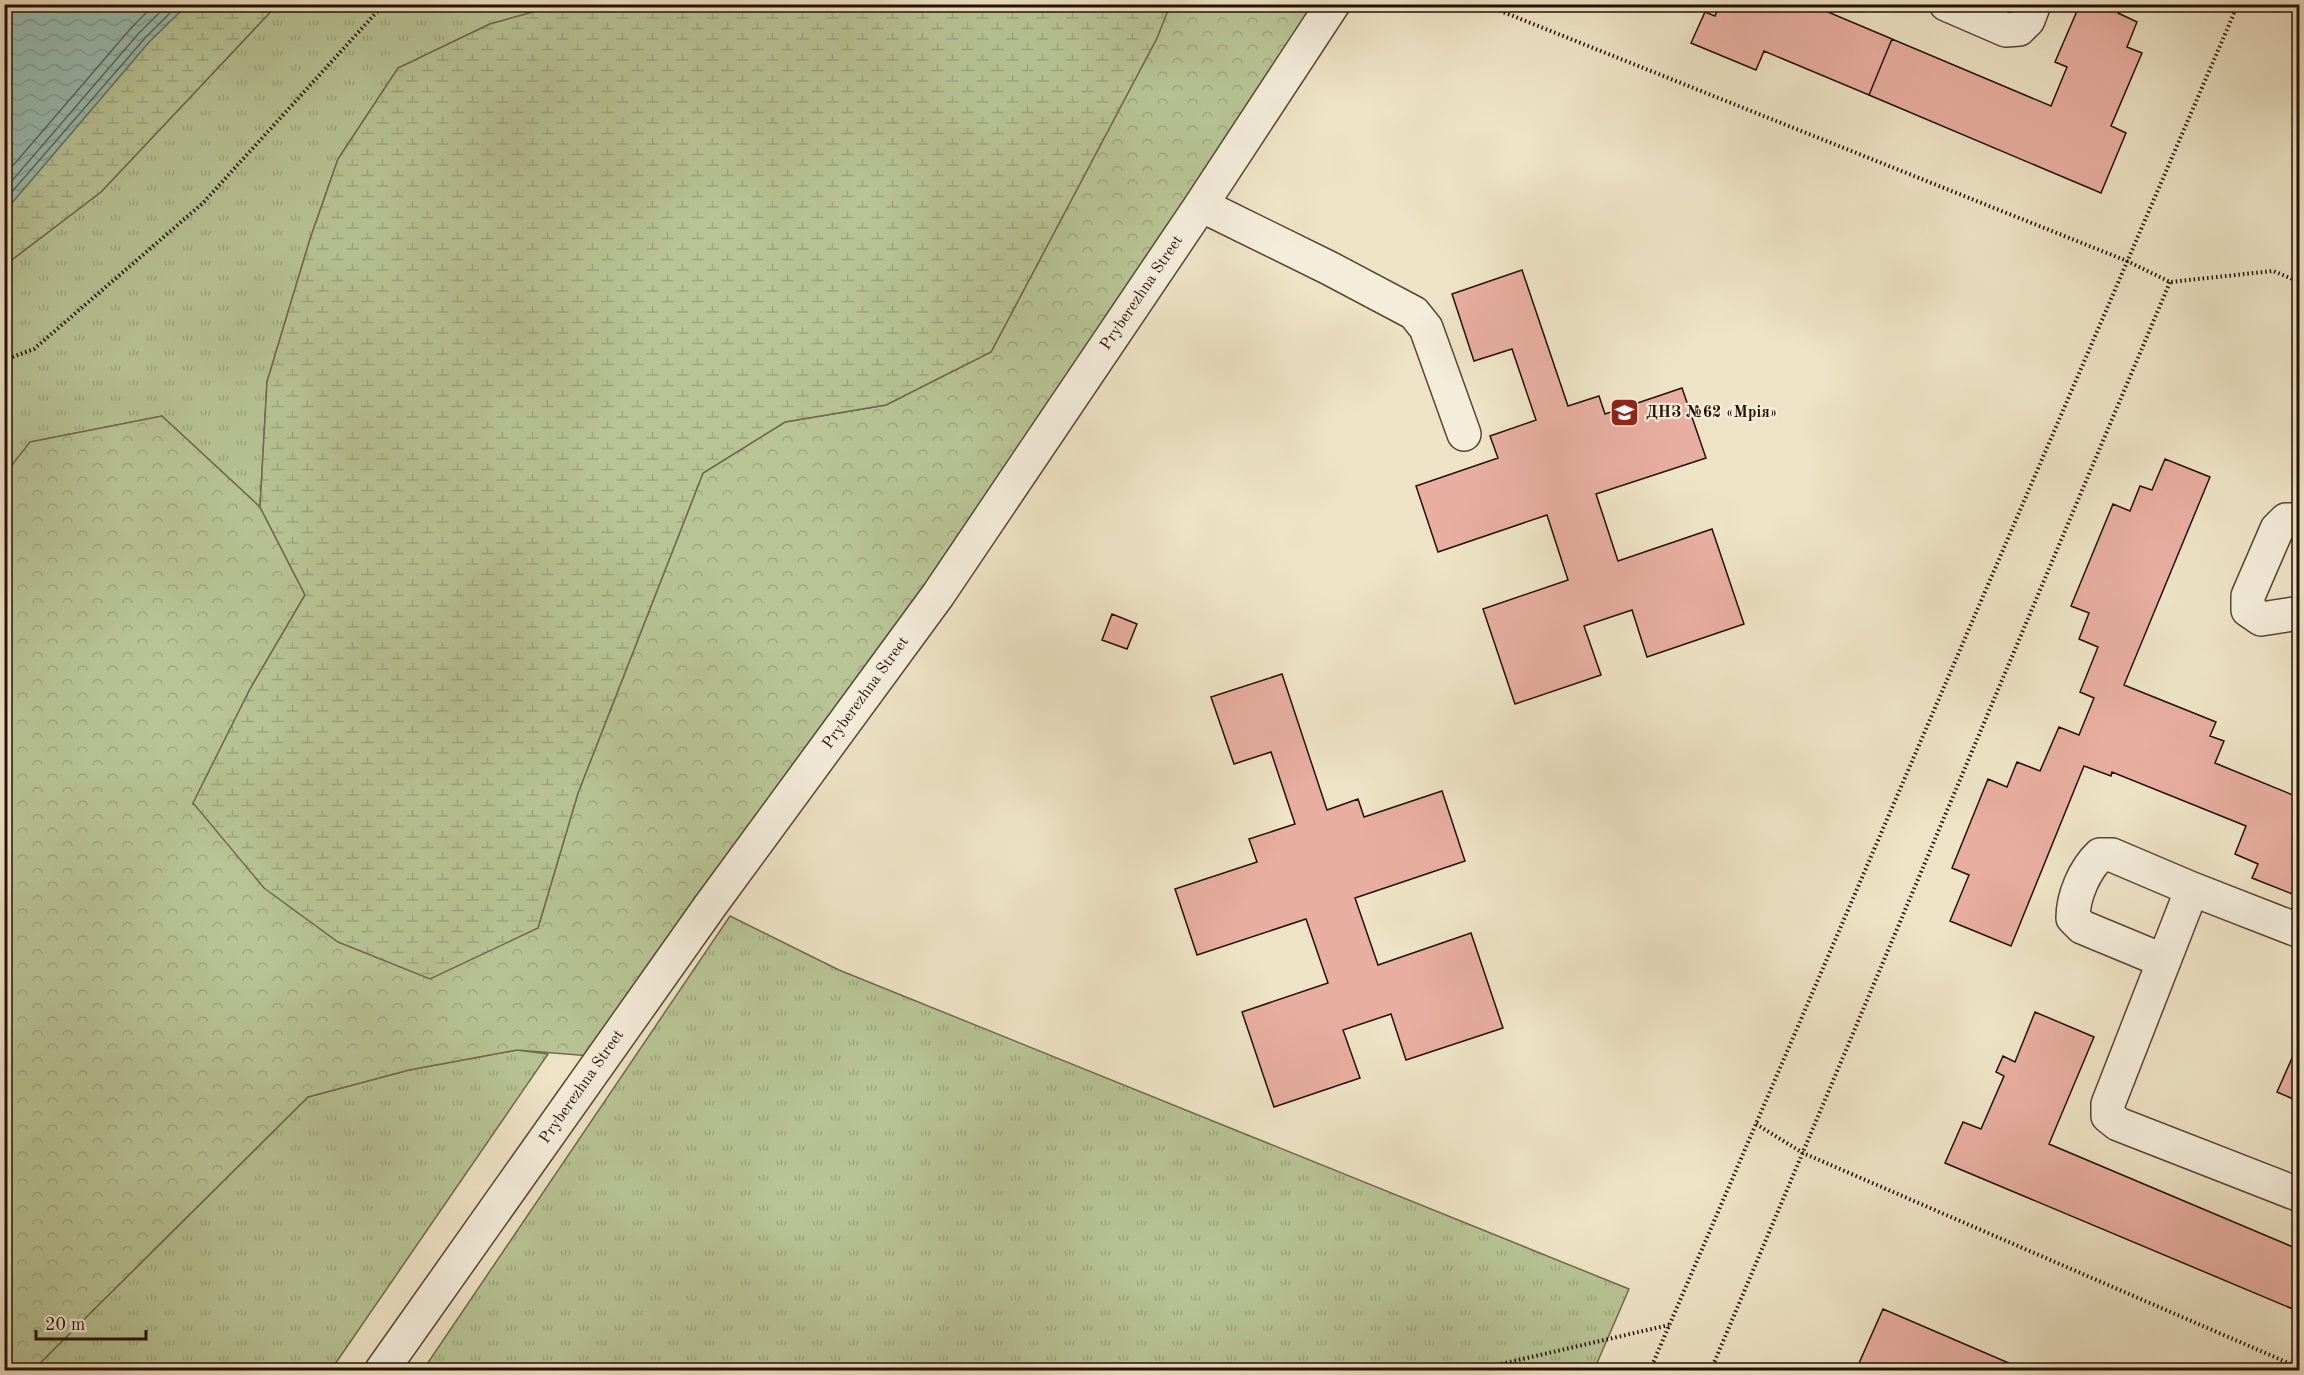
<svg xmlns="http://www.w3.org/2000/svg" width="2304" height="1375" font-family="'Old Standard TT',serif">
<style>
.grass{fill:url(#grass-tufts);stroke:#6e6a4b;stroke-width:1.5}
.forest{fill:url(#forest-crowns);stroke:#6e6a4b;stroke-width:1.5}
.wetland{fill:url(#wetland-marsh);stroke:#6e6a4b;stroke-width:1.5}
.water{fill:url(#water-waves);stroke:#6a796b;stroke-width:1.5}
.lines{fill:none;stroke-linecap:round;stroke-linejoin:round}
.shore{stroke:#5e685a;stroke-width:1.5}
.building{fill:#e8aea1;stroke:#241100;stroke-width:1.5}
.minor-casing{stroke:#564632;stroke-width:36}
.path{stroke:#241100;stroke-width:4;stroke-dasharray:1.5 3;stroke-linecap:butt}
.minor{stroke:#f4edda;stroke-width:33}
.labels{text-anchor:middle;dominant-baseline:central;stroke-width:4.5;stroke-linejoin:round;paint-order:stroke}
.street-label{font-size:16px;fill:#241100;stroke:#f4edda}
.poi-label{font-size:16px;font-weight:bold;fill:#241100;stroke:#f4edda;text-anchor:start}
</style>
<defs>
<pattern id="grass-tufts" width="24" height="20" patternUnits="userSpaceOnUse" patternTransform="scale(1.5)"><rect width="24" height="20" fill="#b8c496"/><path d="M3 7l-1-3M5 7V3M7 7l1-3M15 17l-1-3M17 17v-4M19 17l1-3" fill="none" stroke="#9ea780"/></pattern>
<pattern id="forest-crowns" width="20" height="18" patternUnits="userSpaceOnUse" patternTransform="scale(1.5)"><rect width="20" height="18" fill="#b8c496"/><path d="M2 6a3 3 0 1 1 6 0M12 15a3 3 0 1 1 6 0" fill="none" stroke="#9ea780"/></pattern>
<pattern id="wetland-marsh" width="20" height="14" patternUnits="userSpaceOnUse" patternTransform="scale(1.5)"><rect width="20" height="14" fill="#b8c496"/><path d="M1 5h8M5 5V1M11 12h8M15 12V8" fill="none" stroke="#9ea780"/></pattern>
<pattern id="water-waves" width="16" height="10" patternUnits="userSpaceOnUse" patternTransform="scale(1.5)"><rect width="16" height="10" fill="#99beb3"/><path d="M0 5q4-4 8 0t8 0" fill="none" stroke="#84a298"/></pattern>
</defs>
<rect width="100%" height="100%" fill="#eee3c6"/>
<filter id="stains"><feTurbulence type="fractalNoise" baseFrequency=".00333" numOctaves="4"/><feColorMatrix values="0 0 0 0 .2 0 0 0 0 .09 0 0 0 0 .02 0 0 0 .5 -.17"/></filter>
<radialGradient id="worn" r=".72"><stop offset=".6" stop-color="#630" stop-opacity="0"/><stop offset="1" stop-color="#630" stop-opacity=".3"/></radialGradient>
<path class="grass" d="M277,5H558L490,24L398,68L338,159L310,239L267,382L260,507L162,416L31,442L5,475V265L101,192Z
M730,916L839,970L1629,1289L1594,1370H423Z
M517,1050L548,1054L331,1370H33L308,1097L409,1070Z"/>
<path class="forest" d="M1170,5H1333L603,1057L517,1050L409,1070L308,1097L33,1370H4V475L30,442L162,416L260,507L305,595L250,689L193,804L538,928L578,793L703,473L785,422L886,405L991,352L1157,38Z"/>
<path class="wetland" d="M187,5H277L101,192L5,265V211L149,42Z
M558,5H1170L1157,38L991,352L886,405L785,422L703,473L578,793L538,928L430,979L338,942L264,888L193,803L250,689L305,595L260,507L267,382L310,239L338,159L398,68L490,24Z"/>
<path class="water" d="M5,4L187,5L149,42L5,211Z"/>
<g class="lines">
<path class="shore" d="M4,176L132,27L155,4
M4,190L139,33L168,4
M4,201L145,38L179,4"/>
</g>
<path class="building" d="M1720,4H1809L1892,39L1869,95L1764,51L1756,70L1691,43L1705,12L1715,16Z
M2080,4L2121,5L2118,13L2137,22L2127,47L2142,53L2111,126L2126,133L2101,193L1869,95L1892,39L2051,106L2067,67L2055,62Z
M1522,270L1568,406L1599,396L1605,414L1682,388L1706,458L1596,494L1618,561L1712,529L1744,624L1647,657L1632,610L1584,626L1601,675L1515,704L1483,609L1568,580L1547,515L1438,552L1416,486L1498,458L1490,436L1536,420L1512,349L1474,361L1452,294Z
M2165,459L2210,477L2124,685L2216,722L2210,736L2224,741L2215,763L2300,798V897L2252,878L2258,864L2235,854L2246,826L2112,772L2111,776L2084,766L2011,946L1950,921L1969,875L1952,868L1988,779L2007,787L2017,762L2040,771L2059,727L2079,735L2094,698L2080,692L2098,647L2079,639L2089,613L2071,606L2113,504L2130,511L2140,486L2152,490Z
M1112,614L1137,624L1127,649L1102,640Z
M1282,674L1327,810L1358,799L1364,817L1442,791L1465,861L1355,898L1378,965L1471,933L1503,1028L1406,1060L1391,1014L1343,1030L1360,1078L1274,1107L1242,1012L1328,983L1306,919L1197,955L1175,889L1257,862L1249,839L1295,824L1271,752L1234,764L1211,697Z
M2035,1012L2094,1037L2049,1144L2300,1250V1312L1945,1163L1963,1122L1981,1129L2004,1076L1996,1072L2003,1056L2015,1062Z
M2300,1040V1102L2277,1092Z
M1883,1309L2025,1370H1856Z"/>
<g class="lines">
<defs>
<path id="minor" d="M1946,4L2006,30L2019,29L2028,20L2034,4
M1201,205L1329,268L1414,313L1426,328L1464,434
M2300,520H2286L2277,529L2248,596V610L2261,619L2300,613
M2300,931L2192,889L2108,1104V1116L2118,1124L2300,1195
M2164,961L2082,927L2073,918C2073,897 2084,870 2100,855H2112L2192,889
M382,1370L710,906L938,595L1201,205L1333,4"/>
</defs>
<use href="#minor" class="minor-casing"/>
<path class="path" d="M1483,4L2127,261L2170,282L2273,271L2300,282
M4,360L34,349L203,203L384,4
M1756,1124L1803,1153L2300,1368
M1475,1370L1669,1325
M1650,1370L2238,4
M1711,1370L2170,282"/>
<use href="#minor" class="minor"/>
</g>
<defs>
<symbol id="school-square" viewBox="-11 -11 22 22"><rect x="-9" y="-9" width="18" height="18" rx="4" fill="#8f2418" stroke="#f4edda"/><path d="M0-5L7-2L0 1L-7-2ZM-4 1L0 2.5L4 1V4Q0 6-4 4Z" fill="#fff"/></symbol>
</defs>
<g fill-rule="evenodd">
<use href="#school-square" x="1608" y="396" width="33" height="33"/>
</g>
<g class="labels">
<g class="street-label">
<text transform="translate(1142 293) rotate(-56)">Pryberezhna Street</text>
<text transform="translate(866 693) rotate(-54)">Pryberezhna Street</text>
<text transform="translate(582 1087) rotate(-55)">Pryberezhna Street</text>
</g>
<g class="poi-label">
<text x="1646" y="413">ДНЗ №62 «Мрія»</text>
</g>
</g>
<rect width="2304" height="1375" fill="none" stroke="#eee3c6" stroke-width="24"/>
<rect x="6" y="6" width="2292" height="1363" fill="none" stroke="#241100" stroke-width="3"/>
<rect x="12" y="12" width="2280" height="1351" fill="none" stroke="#241100" stroke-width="1.5"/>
<path d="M36 1330v9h110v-9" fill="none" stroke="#241100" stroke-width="3"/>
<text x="45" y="1330" font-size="18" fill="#241100" stroke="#f4edda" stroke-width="4.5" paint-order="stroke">20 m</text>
<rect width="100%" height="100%" filter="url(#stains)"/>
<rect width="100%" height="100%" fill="url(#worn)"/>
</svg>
